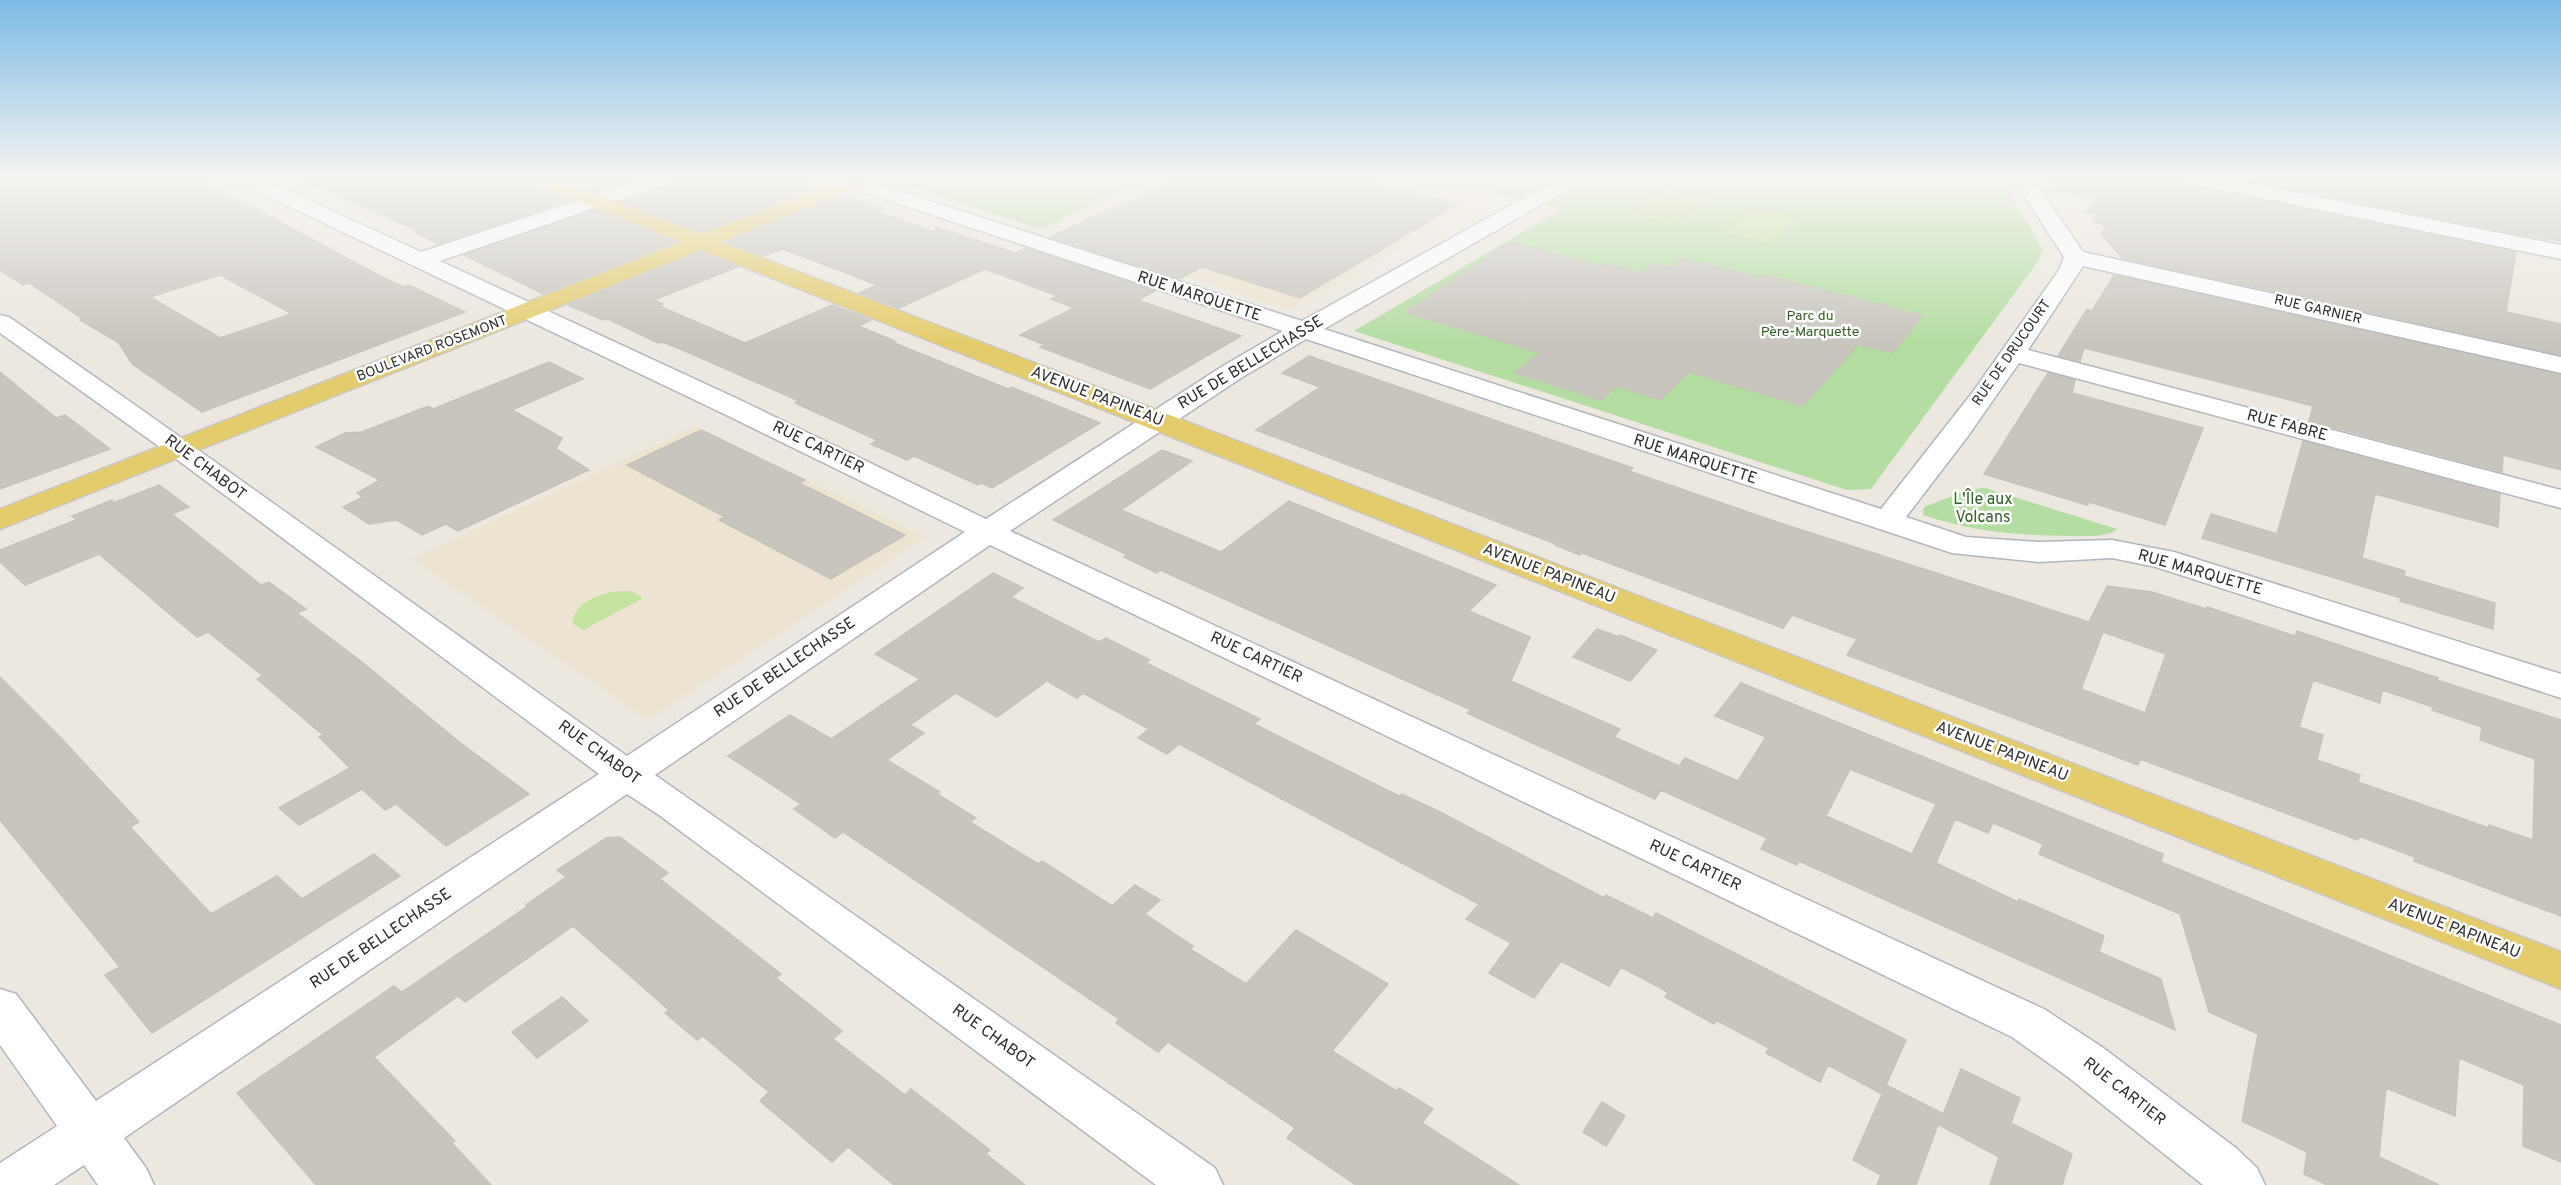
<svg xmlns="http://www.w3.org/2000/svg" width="2561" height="1185" font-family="Overpass,sans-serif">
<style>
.education{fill:#ece4d1}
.green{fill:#b3dda1}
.pitch{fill:#c3e39e}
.building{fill:#c8c5be;stroke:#c7c3b9;stroke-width:1.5;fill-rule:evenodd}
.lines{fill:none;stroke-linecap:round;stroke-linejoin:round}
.minor-casing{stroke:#b3b5be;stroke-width:3}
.major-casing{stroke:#c8c8c8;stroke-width:3}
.minor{fill:#fff;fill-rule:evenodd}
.major{fill:#e4cc6c;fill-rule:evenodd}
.labels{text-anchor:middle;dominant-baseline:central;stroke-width:5;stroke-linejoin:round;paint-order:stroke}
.far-street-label{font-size:14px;fill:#2c2c2c;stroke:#fff}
.far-park-label{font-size:14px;fill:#2d6321;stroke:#fff}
.street-label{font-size:16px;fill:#2c2c2c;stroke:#fff}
.park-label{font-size:16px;fill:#2d6321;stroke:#fff}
</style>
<rect width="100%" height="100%" fill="#ece7df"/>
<path class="education" d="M1148,178H1433L1503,195L1291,309L1283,308L1041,229Z
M696,426L924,537L648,720L412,559Z"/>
<path class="green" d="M883,178H1148L1041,229Z
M1433,178H2001L2042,248L2039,260L1871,489L1847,490L1354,331L1562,209Z
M1984,488H1985L2117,529L2111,533L2096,536C2033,536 1983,535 1923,515L1924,507L1968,490Z"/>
<path class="pitch" d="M979,178H1054L1061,180L1029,193Z
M1882,178L1909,179L1894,193L1871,188Z
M1667,190L1708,200L1676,224L1633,214Z
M1755,207L1800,218L1770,244L1725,232Z
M621,591H631L643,598L583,630L573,624C573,601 602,593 621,591Z"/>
<path class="building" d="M0,178H198L380,276L404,287L409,285L465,312L202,412L132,364L119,343L80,320L83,319L29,283L23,285L0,270ZM220,275L287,311L291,314L220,338L150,297Z
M296,178H525L529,184L570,200L439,244L415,232L419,231Z
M560,178H639L596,192Z
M676,178H792L818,186L701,232L621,201L672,184Z
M1179,178H1358L1458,204L1300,298L1202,267L1179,279L1050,237Z
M2049,178H2181L2184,183L2193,186L2516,252L2506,312L2561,324V355L2122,258L2101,233L2107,225L2093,222L2099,214L2085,212L2095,199L2048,190Z
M2232,178H2561V241L2519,234Z
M844,195L883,208L876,211L935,232L936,227L1015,253L1026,248L1155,291L1138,300L1241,336L1150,389L1040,347L1045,345L1020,335L1074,308L1051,299L1058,296L985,269L899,308L859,293L877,285L783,249L764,256L727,242Z
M595,210L675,242L543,294L464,255Z
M1510,242L1604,267L1608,264L1641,273L1652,264L1669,268L1681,258L1757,277L1760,274L1923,316L1892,353L1858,344L1803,406L1689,372L1660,400L1617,386L1601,400L1515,373L1540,353L1405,312Z
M701,252L738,267L654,300L663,304L659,306L745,343L832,305L871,320L858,326L895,341L892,342L1008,389L1011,387L1100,423L992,488L981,483L978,485L914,456L907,460L871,444L877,440L795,403L799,401L678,348L662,342L658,343L608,319L603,320L568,305Z
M2114,275L2561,375V470L2503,455L2502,472L2309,421L2313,406L2279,397L2084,348L2080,361L2058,356L2087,309L2092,311Z
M1309,356L1633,468L1629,471L1786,525L2089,622L2107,586L2152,592L2206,609L2207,607L2295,636L2297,631L2438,678L2437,680L2561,720V916L2414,861L2415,857L2359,836L2358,840L2140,759L2138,765L1847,655L1857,639L1792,615L1783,628L1582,553L1580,555L1555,545L1556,544L1256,430L1320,387L1282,373ZM2103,632L2166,654L2145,713L2081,689ZM2313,680L2380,703L2382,690L2433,707L2432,710L2482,727L2480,740L2535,759L2533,840L2489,825V828L2358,782L2360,775L2317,760L2323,735L2299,727Z
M549,362L583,379L512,410L562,438L556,449L589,470L458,531L446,524L422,535L397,520L369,524L343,507L363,497L357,493L380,480L316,447L345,433L362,432L428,406L433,409Z
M0,372L56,418L65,415L110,449L0,489Z
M2048,373L2075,380L2072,393L2203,428L2165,525L2089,502L2087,505L1984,474Z
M701,430L805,480L799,483L905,535L831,579L719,520L725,517L627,465Z
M2303,441L2500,494L2498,527L2375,494L2362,558L2405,571L2404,576L2495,603L2493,629L2400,601L2403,584L2401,598L2202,538L2211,514L2277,534Z
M1162,450L1192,461L1121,510L1221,552L1289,501L1496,585L1469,611L1530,637L1511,681L1620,729L1614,737L1679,766L1685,758L1738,781L1766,737L1715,716L1741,683L2163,854L2161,862L2561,1025V1162L2523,1146L2524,1085L2459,1058L2455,1116L2386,1088L2379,1157L2439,1185H2327L2304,1174L2307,1152L2242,1121L2258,1034L2209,1012L2180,914L2039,854L2043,844L1993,823L1988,833L1955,819L1936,863L2018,902L2019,899L2104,936L2099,952L2161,979L2175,1030L1799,861L1797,865L1761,849L1767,838L1661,790L1655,799L1467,713L1471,710L1160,570L1157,573L1124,557L1128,555L1053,520ZM1850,769L1936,804L1912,854L1826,816Z
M159,485L189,507L172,514L261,585L269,582L306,609L297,613L362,662L458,741L529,794L446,846L396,804L385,810L362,789L299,825L279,808L350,768L319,737L323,735L257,679L263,676L208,632L197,637L99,554L25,585L0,562V550L76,520L72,516L112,500L113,503Z
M993,573L1023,588L1011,597L1099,642L1106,638L1150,660L1146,663L1260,719L1254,724L1399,796L1402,794L1440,812L1604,898L1606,895L1653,918L1656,913L1906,1040L1882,1094L1828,1065L1820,1082L1766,1053L1769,1048L1716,1020L1714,1024L1665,997L1668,992L1621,967L1609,986L1561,961L1534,998L1489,973L1511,943L1466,919L1479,904L1179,744L1167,754L1138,738L1149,729L1083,693L1077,698L1047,681L997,717L956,693L910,725L924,733L887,760L940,792L937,794L976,818L970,822L1038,864L1042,861L1112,906L1135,885L1160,900L1145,914L1193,946L1190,949L1246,984L1296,930L1388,984L1332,1051L1396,1091L1399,1088L1433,1109L1422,1123L1519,1185H1356L1287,1138L1295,1128L1168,1042L1158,1052L1116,1023L1119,1019L906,874L843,832L835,838L794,809L801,804L728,756L790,715L831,739L920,679L875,654Z
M1597,629L1619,637L1620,635L1657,650L1630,681L1573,657Z
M0,677L60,737L139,822L130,827L211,914L277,876L302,899L374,854L400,876L152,1033L105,975L120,967L0,820Z
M620,837L668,873L660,879L781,974L776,978L842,1031L833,1039L905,1095L911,1089L990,1150L986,1154L1025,1185H894L848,1147L832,1162L760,1101L769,1092L703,1036L697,1040L665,1013L669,1010L573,926L465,1002L458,996L374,1057L455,1141L452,1143L491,1185H316L237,1093L394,986L402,992L528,906L526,905L566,877L557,870L606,838Z
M562,997L588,1021L537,1058L512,1032Z
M1961,1069L2020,1098L2011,1123L2072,1154L2062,1185H1990L1999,1157L1939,1125Z
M1886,1085L1942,1113L1916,1185H1877L1881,1175L1853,1160Z
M1602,1102L1625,1116L1606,1146L1583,1132Z"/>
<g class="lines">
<defs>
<path id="minor" d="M235,178H261L421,252L645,178H674L671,182L440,261L740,400L986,519L1223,366L1283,331L833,182L830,178H859L1302,321L1560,178H1584L1581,182L1324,329L1881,509L1972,393L2059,270L2064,257L2013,178H2033L2083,252L2561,357V373L2083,266L2028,350L2561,490V508L2019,363L1968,436L1906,517L1966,537L2038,542L2112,540L2174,552L2561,674V698L2156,567L2112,558L2038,562L1952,553L1306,339L1241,378L1010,531L2044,1009L2102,1047L2236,1148L2257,1168L2265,1185H2203L2068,1077L2012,1037L990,545L655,775L1215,1168L1223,1185H1156L659,815L627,794L124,1138L146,1168L154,1185H98L84,1165L54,1185H0V1163L57,1126L0,1045V989L16,994L96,1101L599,774L171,455L0,333V315L9,317C217,461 421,610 627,756L965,532L720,412L238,182Z
M2183,178H2222L2561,245V259L2193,184L2186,182Z"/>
<path id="major" d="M527,178H554L701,234L846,178H873L870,182L721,242L2561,952V989L701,250L0,529V509L681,242L530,182Z"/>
</defs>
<use href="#minor" class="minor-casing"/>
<use href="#major" class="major-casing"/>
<use href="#minor" class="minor"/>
<use href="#major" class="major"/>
</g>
<linearGradient id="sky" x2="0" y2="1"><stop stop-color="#7dbbe6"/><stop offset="0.52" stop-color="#f6f4f1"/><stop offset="1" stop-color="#f6f4f1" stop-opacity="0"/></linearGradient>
<rect width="2561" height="344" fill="url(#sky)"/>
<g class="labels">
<g class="far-street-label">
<text transform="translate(2318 310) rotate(13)">RUE GARNIER</text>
<text transform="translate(432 349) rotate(-21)">BOULEVARD ROSEMONT</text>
<text transform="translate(2012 353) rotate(-55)">RUE DE DRUCOURT</text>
</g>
<g class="far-park-label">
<text x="1810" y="316">Parc du<tspan x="1810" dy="16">Père-Marquette</tspan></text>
</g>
<g class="street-label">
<text transform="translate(1199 297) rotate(18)">RUE MARQUETTE</text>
<text transform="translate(1251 363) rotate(-31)">RUE DE BELLECHASSE</text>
<text transform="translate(1097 397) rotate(21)">AVENUE PAPINEAU</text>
<text transform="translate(2287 426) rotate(15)">RUE FABRE</text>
<text transform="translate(818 448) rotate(26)">RUE CARTIER</text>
<text transform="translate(1695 460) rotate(18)">RUE MARQUETTE</text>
<text transform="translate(205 468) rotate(37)">RUE CHABOT</text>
<text transform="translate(2200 573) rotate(16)">RUE MARQUETTE</text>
<text transform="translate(1549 574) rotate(21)">AVENUE PAPINEAU</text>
<text transform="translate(1256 658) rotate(25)">RUE CARTIER</text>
<text transform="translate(785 668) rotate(-34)">RUE DE BELLECHASSE</text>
<text transform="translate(2002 752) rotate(21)">AVENUE PAPINEAU</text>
<text transform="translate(599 753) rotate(36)">RUE CHABOT</text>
<text transform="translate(1695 866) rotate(25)">RUE CARTIER</text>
<text transform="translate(2454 929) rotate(21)">AVENUE PAPINEAU</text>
<text transform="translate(381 939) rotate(-34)">RUE DE BELLECHASSE</text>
<text transform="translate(993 1037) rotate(36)">RUE CHABOT</text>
<text transform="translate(2124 1092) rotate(38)">RUE CARTIER</text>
</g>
<g class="park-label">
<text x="1983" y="500">L'Île aux<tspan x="1983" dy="18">Volcans</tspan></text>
</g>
</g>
</svg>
